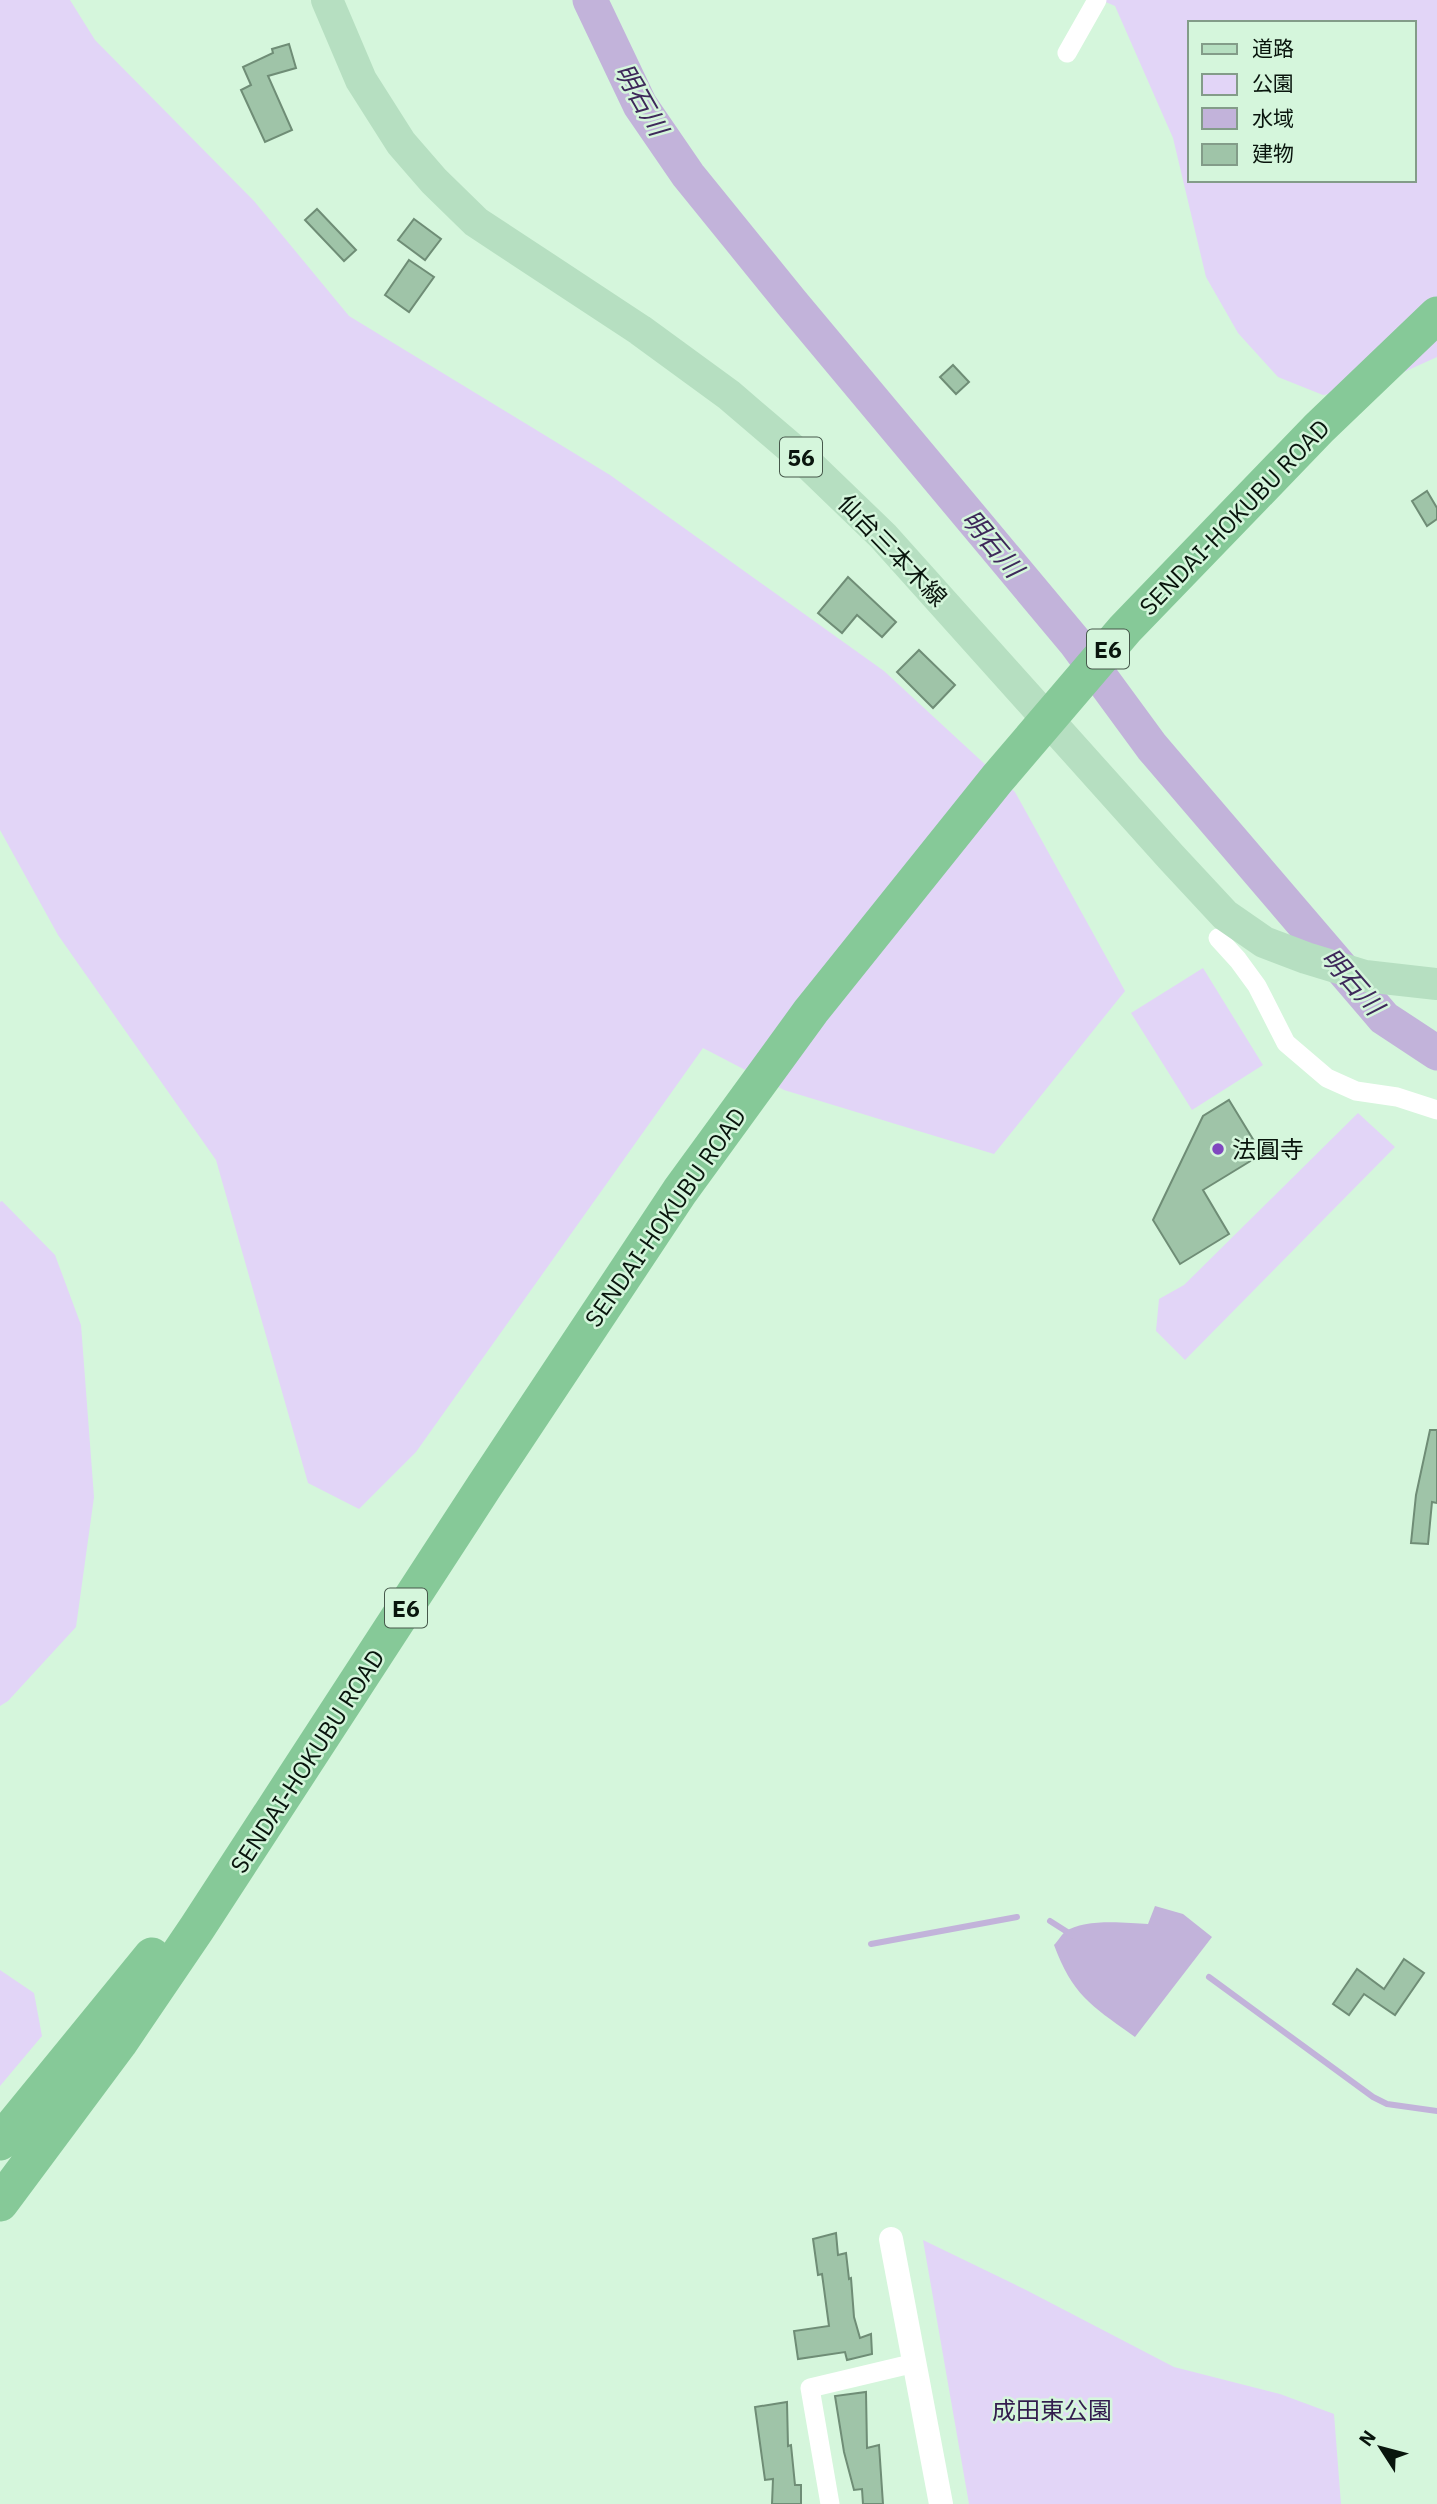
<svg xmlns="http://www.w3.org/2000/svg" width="1437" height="2504" font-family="'IBM Plex Sans','Noto Sans JP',sans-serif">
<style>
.green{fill:#e2d5f7;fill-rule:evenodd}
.water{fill:#c2b3da}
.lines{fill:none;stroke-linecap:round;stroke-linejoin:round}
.stream{stroke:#c2b3da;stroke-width:6}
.river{stroke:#c2b3da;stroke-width:35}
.building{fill:#9fc4a8;stroke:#6f8d76;stroke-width:2}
.minor{stroke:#fff;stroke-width:19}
.tertiary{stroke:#fff;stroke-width:24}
.primary{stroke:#b6dfc1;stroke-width:32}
.motorway{stroke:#86c998;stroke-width:37}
.poi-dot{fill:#8048bf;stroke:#d5f6dc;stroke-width:2.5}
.labels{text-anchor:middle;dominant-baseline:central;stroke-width:5;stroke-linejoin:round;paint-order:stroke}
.shield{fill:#d5f6dc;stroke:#46584b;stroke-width:2}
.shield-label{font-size:23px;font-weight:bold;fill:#09150d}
.street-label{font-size:24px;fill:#09150d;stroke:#d5f6dc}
.poi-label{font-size:24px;fill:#09150d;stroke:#d5f6dc;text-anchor:start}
.park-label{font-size:24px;fill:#331d4e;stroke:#d5f6dc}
.water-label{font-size:26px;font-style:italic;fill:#3e285a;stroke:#d5f6dc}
</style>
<rect width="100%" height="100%" fill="#d5f6dc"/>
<path class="green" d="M0,0H70L95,40L254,201L349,316L610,475L884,671L1015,792L1125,991L994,1154L784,1090L703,1048L416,1452L359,1509L308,1483L216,1160L58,935L0,830Z
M1101,0H1437V357L1371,387L1323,395L1278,377L1238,333L1206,277L1173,138L1115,6ZM1190,23H1414V180H1190Z
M1203,968L1263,1065L1192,1110L1131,1013Z
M1358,1113L1395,1147L1185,1360L1156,1331L1159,1299L1184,1285Z
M2,1201L55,1255L81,1325L94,1497L76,1627L8,1701L0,1706V1202Z
M0,1970L34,1993L42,2036L0,2086Z
M923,2240L1026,2290L1174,2367L1280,2394L1334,2414L1341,2504H969Z"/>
<path class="water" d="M1155,1906L1183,1914L1212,1937L1135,2037C1092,2006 1073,1996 1054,1945C1058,1941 1061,1935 1065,1932C1084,1918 1126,1923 1148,1924Z"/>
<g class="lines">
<path class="stream" d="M1050,1921L1072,1935
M871,1944L1017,1917
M1209,1977L1373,2097L1387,2104L1437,2111"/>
<path class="river" d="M590,0L640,105L688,175L791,302L1075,642L1152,747L1384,1018L1437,1053"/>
</g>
<path class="building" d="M289,44L296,68L268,76L292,130L265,142L241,90L251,85L243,67L273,53L272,49Z
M317,209L356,250L344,261L305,220Z
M414,219L441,239L425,260L398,240Z
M409,260L434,277L409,312L385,295Z
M953,365L969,382L956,394L940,377Z
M1427,491L1437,508V519L1427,526L1412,501Z
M848,577L896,622L882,637L857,615L842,633L818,613Z
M919,650L955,685L933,708L897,672Z
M1229,1100L1262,1154L1203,1190L1229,1234L1180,1264L1153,1220L1203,1116Z
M1430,1430H1437V1503L1432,1502L1428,1544L1411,1543L1416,1495Z
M1404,1959L1424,1973L1395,2015L1364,1994L1349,2015L1333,2004L1357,1969L1384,1989Z
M836,2233L838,2255L846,2253L849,2279L851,2278L854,2317L860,2338L871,2334L872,2354L847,2360L845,2352L798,2359L794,2331L829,2326L822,2274L818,2275L813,2239Z
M866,2392L867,2448L879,2445L883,2504H863L862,2489L854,2490L844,2452L835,2396Z
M787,2402L788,2446L791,2445L795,2485H801V2504H772L773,2479L765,2480L755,2407Z"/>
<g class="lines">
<path class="minor" d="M1067,53L1097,0
M1218,938L1238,960L1257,986L1286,1043L1327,1078L1356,1091L1397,1097L1437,1110
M830,2504L810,2388L915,2363"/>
<path class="tertiary" d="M891,2239L941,2504"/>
<path class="primary" d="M327,0L361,80L401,143L434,181L476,222L640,330L729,395L798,454L883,536L1171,857L1225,915L1264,942L1306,958L1365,976L1437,984"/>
<path class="motorway" d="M0,2142L152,1956
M0,2203L119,2043L197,1928L485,1485L680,1191L811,1011L997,779L1125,629L1319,428L1437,315"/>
</g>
<circle class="poi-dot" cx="1218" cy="1149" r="7"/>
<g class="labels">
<g class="shield">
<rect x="780" y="437.5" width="42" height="39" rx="5"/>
<rect x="1087" y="629.5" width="42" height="39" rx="5"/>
<rect x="385" y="1588.5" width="42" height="39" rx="5"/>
</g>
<g class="shield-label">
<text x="801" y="457">56</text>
<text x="1108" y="649">E6</text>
<text x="406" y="1608">E6</text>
</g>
<g class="street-label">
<text transform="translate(1234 517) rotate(-46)">SENDAI-HOKUBU ROAD</text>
<text transform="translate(893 550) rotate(46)">仙台三本木線</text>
<text transform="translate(665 1217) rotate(-55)">SENDAI-HOKUBU ROAD</text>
<text transform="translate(307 1761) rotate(-57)">SENDAI-HOKUBU ROAD</text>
</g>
<g class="poi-label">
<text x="1232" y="1149">法圓寺</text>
</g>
<g class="park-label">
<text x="1052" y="2410">成田東公園</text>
</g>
<g class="water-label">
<text transform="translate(642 99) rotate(60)">明石川</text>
<text transform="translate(993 543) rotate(50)">明石川</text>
<text transform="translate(1353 981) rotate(49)">明石川</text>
</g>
</g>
<rect x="1188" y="21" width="228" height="161" fill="#d5f6dc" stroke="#839c89" stroke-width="2"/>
<rect x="1202" y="44" width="35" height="10" fill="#b6dfc1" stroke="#839c89" stroke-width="2"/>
<text x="1252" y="56" font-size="21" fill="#09150d">道路</text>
<rect x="1202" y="74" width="35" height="21" fill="#e2d5f7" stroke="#839c89" stroke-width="2"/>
<text x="1252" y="91" font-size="21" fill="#09150d">公園</text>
<rect x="1202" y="108" width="35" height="21" fill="#c2b3da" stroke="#839c89" stroke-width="2"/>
<text x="1252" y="126" font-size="21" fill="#09150d">水域</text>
<rect x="1202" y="144" width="35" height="21" fill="#9fc4a8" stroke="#839c89" stroke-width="2"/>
<text x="1252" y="161" font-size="21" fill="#09150d">建物</text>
<g transform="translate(1381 2448) rotate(306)" stroke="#d5f6dc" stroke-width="5" paint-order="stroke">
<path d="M0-5L12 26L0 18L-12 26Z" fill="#09150d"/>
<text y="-10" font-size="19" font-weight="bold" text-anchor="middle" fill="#09150d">N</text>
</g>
</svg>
